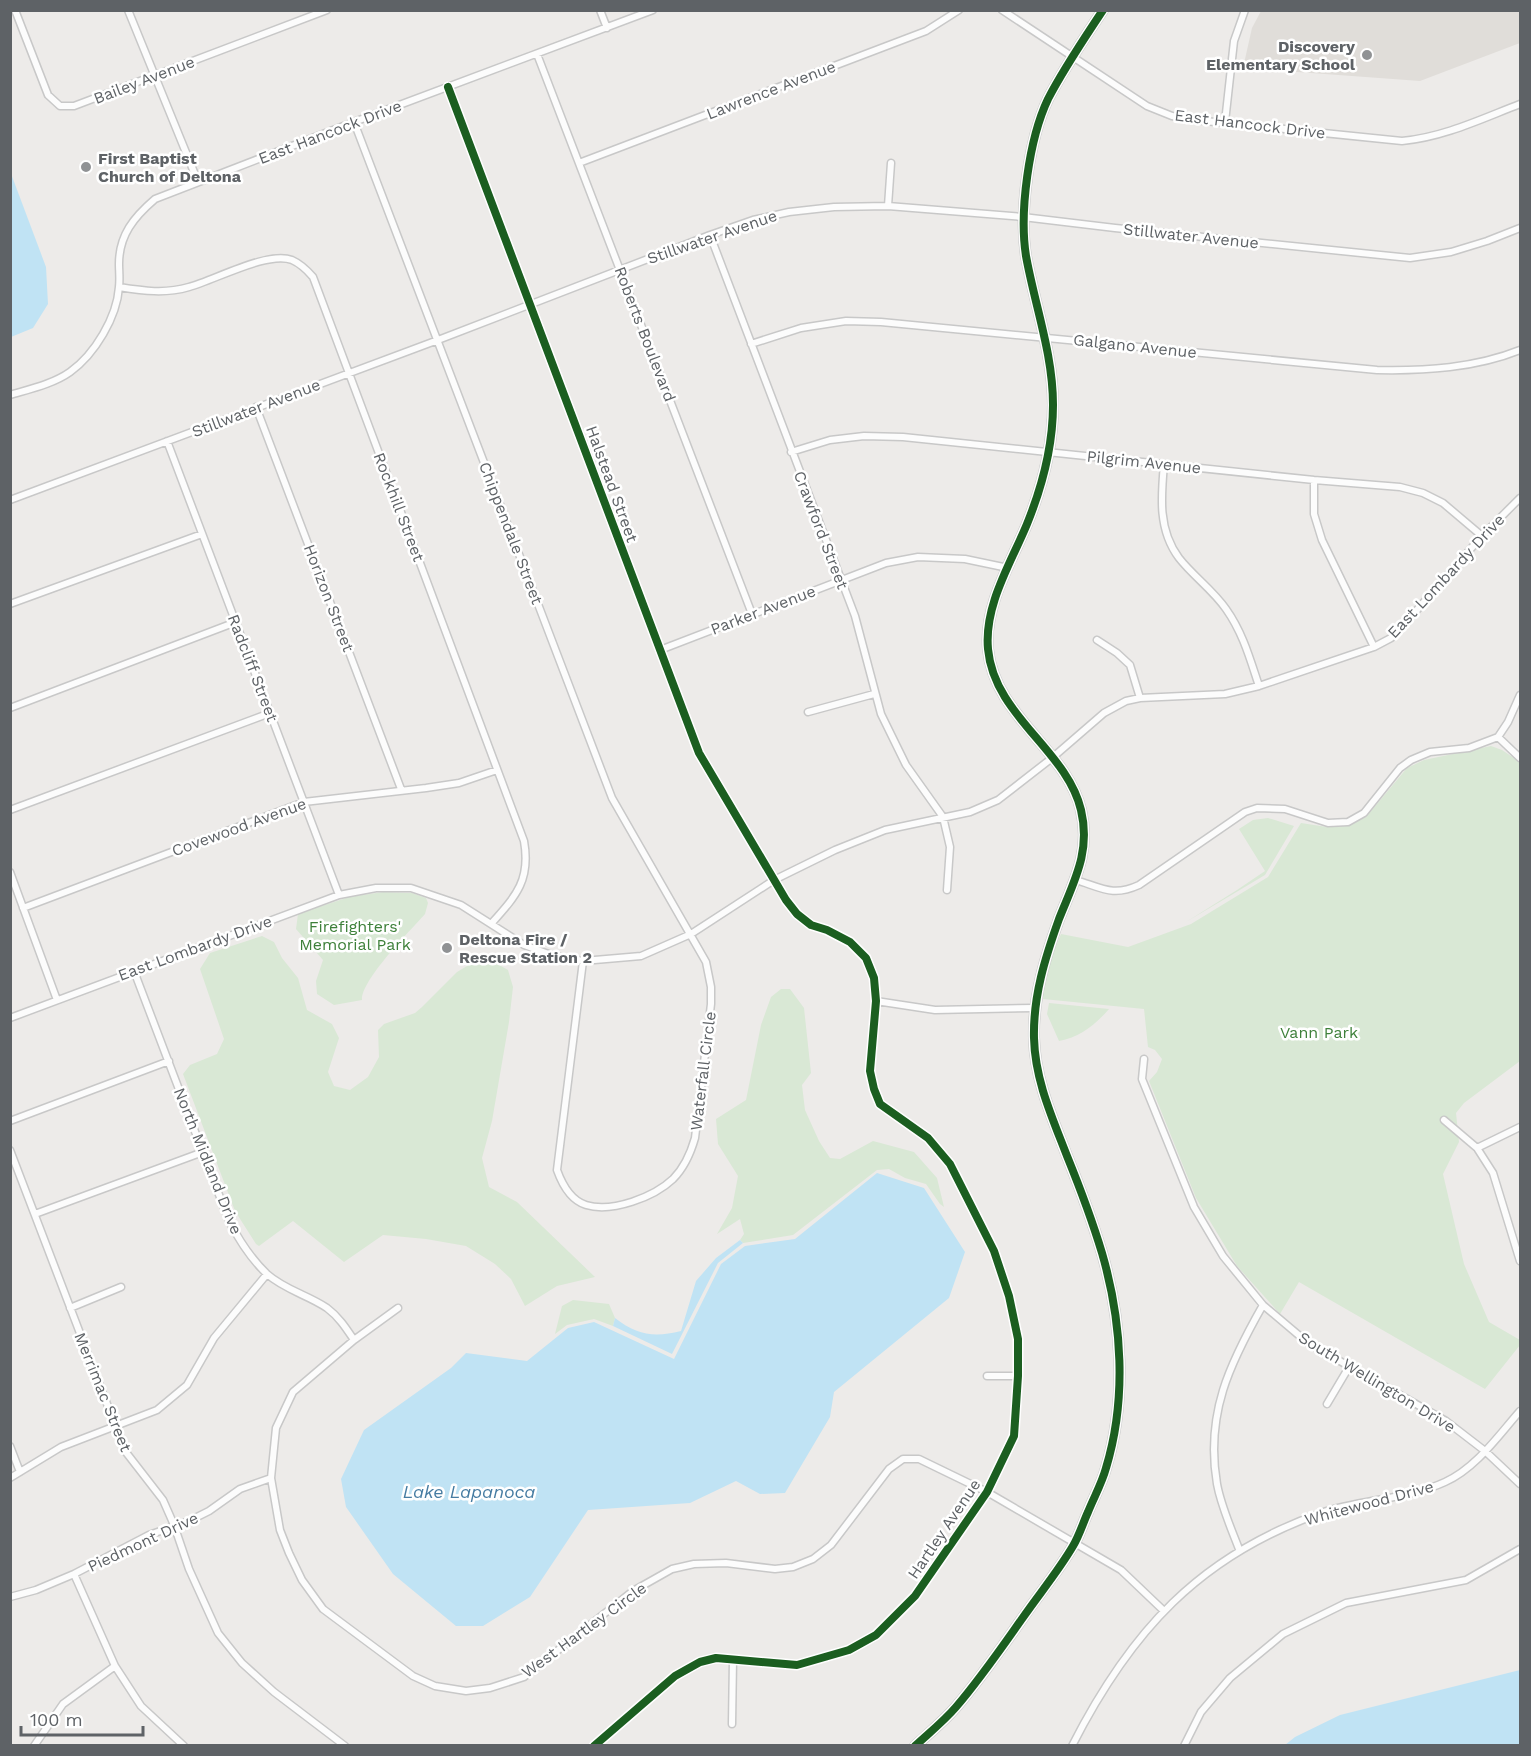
<svg xmlns="http://www.w3.org/2000/svg" width="1531" height="1756" font-family="'Work Sans',sans-serif">
<style>
.education{fill:#e0ddd9}
.green{fill:#d9e8d5}
.water{fill:#c0e3f4}
.lines{fill:none;stroke-linecap:round;stroke-linejoin:round}
.street-casing{stroke:#c8c8c8;stroke-width:9}
.secondary-casing{stroke:#c7c8c8;stroke-width:12}
.street{stroke:#fcfcfc;stroke-width:6}
.secondary{stroke:#fcfcfc;stroke-width:9}
.cycleway-casing{stroke:#fff;stroke-width:11}
.cycleway{stroke:#1b5e20;stroke-width:8}
.poi-dot{fill:#909294;stroke:#fff;stroke-width:2}
.labels{text-anchor:middle;dominant-baseline:central;stroke-width:5;stroke-linejoin:round;paint-order:stroke}
.poi-label{font-size:16px;font-weight:bold;fill:#5e6266;stroke:#fff;text-anchor:start}
.street-label{font-size:16px;fill:#5e6266;stroke:#fff}
.park-label{font-size:16px;fill:#3e803a;stroke:#fff}
.water-label{font-size:18px;font-style:italic;fill:#467ca2;stroke:#fff}
</style>
<rect width="100%" height="100%" fill="#edebe9"/>
<path class="education" d="M1261,11H1520V43L1420,81L1243,68L1252,28Z"/>
<path class="green" d="M1491,746L1502,750L1520,762V1061L1464,1103L1456,1113L1459,1142L1443,1174L1464,1264L1489,1322L1520,1340V1345L1485,1389L1299,1282L1280,1314L1237,1266L1196,1198L1149,1081L1157,1072L1162,1059L1155,1050L1148,1047L1144,1009L1043,999C1040,977 1053,954 1061,934L1128,947L1191,924L1268,877L1301,823L1327,827L1346,826L1366,817L1407,768L1424,760Z
M1268,818L1294,826L1265,875L1186,922L1237,890L1265,871L1239,829L1253,820Z
M383,892L412,893L426,898L428,903L425,914C410,931 361,980 362,1000L334,1005L317,994L316,981L323,960L296,929L298,914L349,897Z
M262,936L274,942L282,958L298,978L307,1010L332,1024L339,1038L328,1072L334,1086L350,1090L368,1077L379,1057L378,1030L384,1024L415,1013L422,1007L457,972L477,960L494,962L508,970L513,987L509,1022L492,1121L482,1158L489,1187L517,1202L595,1277L557,1286L525,1306L511,1279L495,1264L466,1246L426,1239L383,1235L344,1262L293,1221L259,1246L256,1244L235,1211L183,1074L190,1065L217,1054L224,1039L200,969L210,953Z
M781,989H790L804,1008L811,1073L802,1085L805,1110L819,1141L830,1158L840,1159L873,1141L914,1152L937,1178L944,1207L940,1204L926,1184L905,1178L889,1169L877,1170L793,1235L743,1243L740,1240L744,1234L740,1219L717,1234L732,1208L738,1176L718,1144L716,1119L746,1100L761,1025L771,997Z
M1049,1003L1109,1009C1095,1025 1080,1037 1059,1041L1047,1014Z
M573,1300L609,1304L615,1318L613,1326L594,1319L567,1325L555,1334L562,1306Z"/>
<path class="water" d="M10,171L46,267L48,304L33,328L11,337Z
M877,1173L924,1188L965,1252L949,1298L834,1392L830,1417L785,1493L760,1494L736,1481L690,1503L588,1510L530,1597L483,1626H456L393,1574L346,1507L341,1479L364,1430L451,1368L466,1353L527,1361L568,1328L594,1322L674,1359L721,1264L745,1246L795,1239Z
M740,1240L743,1243L718,1263L672,1354L613,1326L615,1318C637,1335 654,1338 681,1331L696,1281L716,1258Z
M1520,1670V1745H1285L1295,1737L1340,1715Z"/>
<g class="lines">
<defs>
<path id="street" d="M15,10L48,95L60,106H74L327,10
M128,10L198,182
M600,10L607,28
M1002,10L1147,106L1172,116L1195,120L1402,141C1444,137 1481,119 1520,104
M537,54L752,614
M448,87L699,753L786,900L797,914L811,925L827,930L850,942L866,958L874,978L876,1001L870,1071L874,1089L880,1104L928,1138L950,1164L994,1251L1009,1296L1018,1339V1376L1014,1436L987,1492L915,1596L876,1635L849,1650L797,1665L716,1658L700,1662L675,1676L594,1746
M354,122L612,798L706,962L711,987V1004L695,1138C691,1152 684,1168 673,1179C654,1197 612,1213 586,1205C570,1200 562,1184 557,1170L583,961
M1225,122L1234,41L1245,10
M579,163L926,31L959,10
M888,206L891,163
M710,235L855,616L881,714L906,765L943,817L950,847L947,890
M119,287C144,291 165,294 189,287C215,280 267,251 292,260C301,264 307,270 313,277L524,841C531,880 516,896 491,924
M751,344L801,328L846,321L881,322L1377,370C1425,371 1475,368 1520,350
M10,395C30,389 53,384 70,372C95,354 117,317 119,287C120,279 119,271 119,264C119,235 134,217 155,199L354,122L653,10
M256,407L401,789
M167,441L339,895
M791,452L830,440L864,436L903,437L1314,480L1400,487L1423,493L1443,503L1482,536
M1164,464C1161,497 1158,530 1179,558C1193,576 1213,590 1226,609C1243,633 1250,659 1259,686
M1314,480V514L1322,540L1374,647
M10,500L438,340L710,235L753,220L789,212L834,207L888,206L1023,217L1115,228L1410,258L1451,252L1487,241L1520,228
M10,604L202,534
M1097,640L1117,653L1130,665L1140,698
M660,650L886,563L918,557L965,559L1008,568
M10,708L236,622
M808,712L874,694
M1498,737L1520,758
M10,810L270,713
M10,872L57,1000
M1076,880C1102,888 1113,897 1139,885L1245,812L1257,808L1285,809L1328,823L1348,822L1364,813L1400,768L1411,760L1430,752L1469,748L1498,737L1508,722L1520,695
M23,908L304,802L426,788L459,783L497,770
M134,971L229,1221C239,1240 251,1259 267,1274C285,1290 308,1295 327,1308C339,1317 346,1328 354,1340
M876,1001L935,1010L1034,1008
M10,1018L339,895L376,888H411L461,905L524,945L554,956L583,961L641,956L691,934L774,880L835,850L885,830L970,812L998,800L1052,758L1104,713L1126,701L1140,698L1225,694L1259,686L1374,647L1391,638L1402,627L1482,536L1520,498
M1144,1059L1142,1079L1194,1207L1223,1256L1263,1305L1308,1343L1446,1421L1485,1451L1520,1484
M1444,1120L1477,1148L1493,1173L1520,1261
M10,1121L169,1061
M1477,1148L1520,1127
M10,1150L125,1451L163,1500L174,1525L189,1569L218,1633L242,1663L274,1692L345,1746
M35,1214L203,1152
M70,1308L121,1287
M398,1308L354,1340L293,1392L276,1428L271,1478L280,1530L289,1553L302,1580L323,1609L413,1676L435,1686L466,1691L490,1688L524,1677L633,1591L672,1569L694,1564L726,1563L775,1569L793,1567L813,1559L831,1545L889,1469L903,1459H919L987,1492L1121,1570L1164,1611
M987,1376H1018
M1327,1404L1349,1367
M10,1446L20,1472
M10,1478L61,1447L157,1410L187,1385L214,1338L267,1274
M1239,1549C1231,1528 1221,1506 1217,1484C1205,1414 1230,1363 1263,1305
M74,1574L115,1666L141,1706L184,1746
M10,1597L36,1590L74,1574L149,1535L189,1521L209,1511L240,1489L271,1478
M732,1724L733,1660
M34,1746L63,1704L115,1666
M1072,1746C1130,1632 1199,1556 1321,1513C1361,1499 1406,1500 1445,1482C1476,1468 1498,1436 1520,1411
M1184,1746L1201,1712L1230,1678L1283,1634L1346,1603L1466,1580L1520,1549"/>
<path id="secondary" d="M915,1746C929,1733 944,1721 956,1707C981,1678 1002,1647 1024,1616C1040,1593 1059,1570 1073,1546C1079,1536 1083,1523 1088,1512C1094,1497 1102,1483 1106,1468C1127,1399 1122,1322 1102,1253C1092,1220 1080,1188 1067,1156C1052,1117 1035,1080 1034,1038C1033,996 1045,958 1059,919C1074,881 1091,852 1081,810C1067,750 994,716 988,649C984,605 1011,563 1027,524C1042,487 1053,445 1053,405C1053,354 1035,306 1026,256C1019,212 1029,139 1048,99C1064,68 1084,39 1103,10"/>
</defs>
<use href="#street" class="street-casing"/>
<use href="#secondary" class="secondary-casing"/>
<use href="#street" class="street"/>
<use href="#secondary" class="secondary"/>
<defs>
<path id="cycleway" d="M448,87L699,753L786,900L797,914L811,925L827,930L850,942L866,958L874,978L876,1001L870,1071L874,1089L880,1104L928,1138L950,1164L994,1251L1009,1296L1018,1339V1376L1014,1436L987,1492L915,1596L876,1635L849,1650L797,1665L716,1658L700,1662L675,1676L594,1746
M915,1746C929,1733 944,1721 956,1707C981,1678 1002,1647 1024,1616C1040,1593 1059,1570 1073,1546C1079,1536 1083,1523 1088,1512C1094,1497 1102,1483 1106,1468C1127,1399 1122,1322 1102,1253C1092,1220 1080,1188 1067,1156C1052,1117 1035,1080 1034,1038C1033,996 1045,958 1059,919C1074,881 1091,852 1081,810C1067,750 994,716 988,649C984,605 1011,563 1027,524C1042,487 1053,445 1053,405C1053,354 1035,306 1026,256C1019,212 1029,139 1048,99C1064,68 1084,39 1103,10"/>
</defs>
<use href="#cycleway" class="cycleway-casing"/>
<use href="#cycleway" class="cycleway"/>
</g>
<g class="poi-dot">
<circle cx="1367" cy="55" r="6"/>
<circle cx="86" cy="167" r="6"/>
<circle cx="447" cy="948" r="6"/>
</g>
<g class="labels">
<g class="poi-label">
<text x="1355" y="46" text-anchor="end">Discovery<tspan x="1355" dy="18">Elementary School</tspan></text>
<text x="98" y="158">First Baptist<tspan x="98" dy="18">Church of Deltona</tspan></text>
<text x="459" y="939">Deltona Fire /<tspan x="459" dy="18">Rescue Station 2</tspan></text>
</g>
<g class="street-label">
<text transform="translate(144 80) rotate(-21)">Bailey Avenue</text>
<text transform="translate(771 90) rotate(-21)">Lawrence Avenue</text>
<text transform="translate(1250 124) rotate(7)">East Hancock Drive</text>
<text transform="translate(330 132) rotate(-21)">East Hancock Drive</text>
<text transform="translate(1191 236) rotate(6)">Stillwater Avenue</text>
<text transform="translate(712 237) rotate(-19)">Stillwater Avenue</text>
<text transform="translate(645 334) rotate(69)">Roberts Boulevard</text>
<text transform="translate(1135 346) rotate(6)">Galgano Avenue</text>
<text transform="translate(256 408) rotate(-21)">Stillwater Avenue</text>
<text transform="translate(1144 462) rotate(6)">Pilgrim Avenue</text>
<text transform="translate(612 484) rotate(70)">Halstead Street</text>
<text transform="translate(399 507) rotate(69)">Rockhill Street</text>
<text transform="translate(821 530) rotate(69)">Crawford Street</text>
<text transform="translate(511 533) rotate(69)">Chippendale Street</text>
<text transform="translate(1446 576) rotate(-47)">East Lombardy Drive</text>
<text transform="translate(329 598) rotate(69)">Horizon Street</text>
<text transform="translate(763 610) rotate(-21)">Parker Avenue</text>
<text transform="translate(253 668) rotate(69)">Radcliff Street</text>
<text transform="translate(239 827) rotate(-20)">Covewood Avenue</text>
<text transform="translate(195 948) rotate(-20)">East Lombardy Drive</text>
<text transform="translate(703 1071) rotate(-83)">Waterfall Circle</text>
<text transform="translate(208 1161) rotate(68)">North Midland Drive</text>
<text transform="translate(1377 1382) rotate(31)">South Wellington Drive</text>
<text transform="translate(103 1392) rotate(68)">Merrimac Street</text>
<text transform="translate(1369 1503) rotate(-15)">Whitewood Drive</text>
<text transform="translate(944 1529) rotate(-56)">Hartley Avenue</text>
<text transform="translate(143 1542) rotate(-25)">Piedmont Drive</text>
<text transform="translate(584 1630) rotate(-36)">West Hartley Circle</text>
</g>
<g class="park-label">
<text x="355" y="926">Firefighters'<tspan x="355" dy="18">Memorial Park</tspan></text>
<text x="1319" y="1032">Vann Park</text>
</g>
<g class="water-label">
<text x="469" y="1491">Lake Lapanoca</text>
</g>
</g>
<rect width="1531" height="1756" fill="none" stroke="#5e6266" stroke-width="24"/>
<path d="M21 1726v9h122v-9" fill="none" stroke="#5e6266" stroke-width="3"/>
<text x="30" y="1726" font-size="18" fill="#5e6266" stroke="#ffffff" stroke-width="4.5" paint-order="stroke">100 m</text>
</svg>
